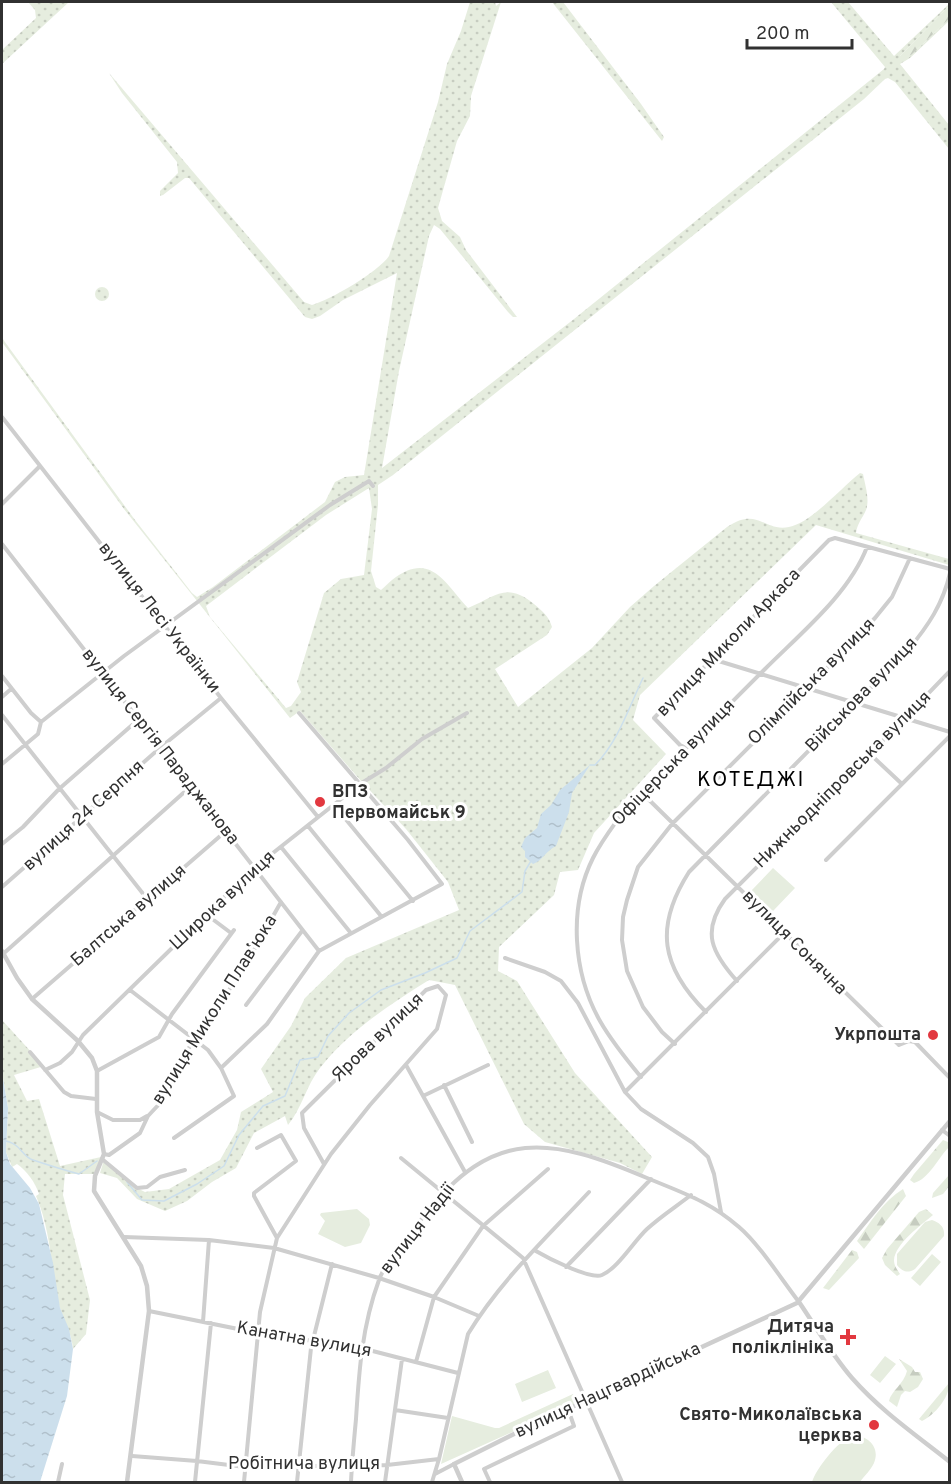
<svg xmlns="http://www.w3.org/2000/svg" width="951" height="1484" font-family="Overpass,sans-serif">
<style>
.grass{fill:url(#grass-dots);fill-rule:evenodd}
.forest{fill:url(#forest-firs)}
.green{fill:#e6eddf}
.water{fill:url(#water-ripples)}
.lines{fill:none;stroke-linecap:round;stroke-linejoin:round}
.stream{stroke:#ccdfec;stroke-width:1.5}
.minor{stroke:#cecece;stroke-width:4}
.tertiary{stroke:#cecece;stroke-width:4.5}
.poi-dot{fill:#e2383f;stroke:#fff;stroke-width:2}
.labels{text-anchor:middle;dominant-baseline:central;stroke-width:6;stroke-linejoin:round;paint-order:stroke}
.street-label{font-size:18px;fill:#313131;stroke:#fff}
.poi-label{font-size:18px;font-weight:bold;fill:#313131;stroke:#fff;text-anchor:end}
.quarter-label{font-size:21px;letter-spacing:1.5px;fill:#000;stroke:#fff}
</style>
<defs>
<pattern id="grass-dots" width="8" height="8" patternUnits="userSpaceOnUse" patternTransform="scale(1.5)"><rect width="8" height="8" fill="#e6eddf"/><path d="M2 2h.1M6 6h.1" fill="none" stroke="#c6ccc0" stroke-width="1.8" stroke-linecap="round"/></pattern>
<pattern id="forest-firs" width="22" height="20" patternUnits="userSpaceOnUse" patternTransform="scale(1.5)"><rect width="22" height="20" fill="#e6eddf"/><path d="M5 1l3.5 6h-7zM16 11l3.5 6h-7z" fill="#c6ccc0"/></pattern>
<pattern id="water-ripples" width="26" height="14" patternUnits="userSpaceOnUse" patternTransform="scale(1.5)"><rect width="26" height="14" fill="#ccdfec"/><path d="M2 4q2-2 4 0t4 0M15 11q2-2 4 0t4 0" fill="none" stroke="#b0c0cb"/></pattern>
</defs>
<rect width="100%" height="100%" fill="#fff"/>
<path class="grass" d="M28,2H69L2,64V50L36,18L35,10Z
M470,2H495L496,6L501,2L471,96L470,116L457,141L438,208L442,221L460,237L466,250L517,317H513L508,312L440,229L434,225L429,236L399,371L382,468L574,319L884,69L885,67L831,2H848L894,56L949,4V6L900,56L908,58L949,19V21L910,58L900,64L949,125V149L895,82L888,78L885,79L864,99L393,475L378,485V505L371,571L376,587L381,590C385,587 388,583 392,580C430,550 444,582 468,608C495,597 506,581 534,604C542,611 549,616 552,627L547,635L495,669L518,707L592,648L630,607L654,586L727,527C758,506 763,532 789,527C811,523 842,487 860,473L863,474C865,485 870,499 866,510C862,519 857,524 856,533L949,559V565L816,525L640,695L633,720L666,754L594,833L578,870L560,872L554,895L499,947L498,971L517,981L575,1073L652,1157L642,1174L620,1163L545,1142L524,1124L455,985L429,980C389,1005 349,1031 320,1068C306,1086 302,1108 288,1125L285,1116L254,1133L236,1168L212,1182L187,1201L165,1211L137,1199L117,1178L100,1173L104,1160L135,1187L145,1192L169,1189L220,1160L237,1130L241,1112L273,1092L261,1069L291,1026L305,998L346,958L459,910L448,882L406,829L361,781L300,711L290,718L124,509L2,342V338L135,520L192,593L197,597L213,587L325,502L335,482L345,477L364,475L397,273L343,300L320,316L312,319L305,317L189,178H185L163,195L160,196V191L178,173L177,162L122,93L109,73L304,302L312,305C330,300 378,272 389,256L438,102L447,64L461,31ZM369,488L372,509L364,575L341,579L324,593L297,682L301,692L291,706L286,708L210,617L206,606L326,515Z
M552,2H563L641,104L664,137L662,141Z
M95 294a7 7 0 1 1 14 0a7 7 0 1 1-14 0Z
M2,1020L44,1066L14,1075L27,1101L39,1099L60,1166L101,1157L94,1174H65L63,1195L90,1300L86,1334L73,1349C72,1333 63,1320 59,1305C51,1269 51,1230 36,1196L39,1194C35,1182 27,1171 17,1164L12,1167L6,1152L8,1108L2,1073Z"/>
<path class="forest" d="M949,6V19L908,58L900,61V56Z
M943,1140L948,1142L949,1147C938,1158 929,1179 914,1183L910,1180L914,1174Z
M949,1175V1186L943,1194L932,1198L933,1193Z
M903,1189L906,1196L864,1249L857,1241C870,1223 883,1201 903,1189Z
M926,1209L933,1215C921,1225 895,1244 894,1260C894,1266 897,1269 900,1274L897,1276L885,1265L882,1258L887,1249L919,1212Z
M852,1250L857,1252L859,1258L829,1290L823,1288Z
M899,1359L912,1367L915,1372H920L923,1379L918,1387L910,1392L905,1391L901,1395L897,1407L889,1401C891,1391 904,1384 907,1371Z
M949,1383C950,1397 935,1415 922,1421L919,1419Z"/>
<path class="green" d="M773,868L795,888L773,911L751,891Z
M357,1209L369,1219L370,1225L361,1243L345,1247L318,1234L325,1221L320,1215L321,1213Z
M932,1220C940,1223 945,1227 944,1236L915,1269C907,1274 902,1271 897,1265V1254L925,1222Z
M932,1254L941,1262L920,1286L911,1278Z
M885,1356L896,1364L880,1383L870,1375Z
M548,1370L556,1388L522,1402L515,1384Z
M573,1394L577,1403L441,1464L452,1416L495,1428H499Z
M851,1436C866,1434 881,1446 874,1463C871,1470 864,1476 860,1482H812C816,1469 838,1441 851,1436Z"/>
<path class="water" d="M590,765L572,793L569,812L556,846C546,851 542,861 533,864L525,857V851L521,847L525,838L537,828L541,814L551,805L560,790Z
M2,1073L8,1108L6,1152L10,1164L30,1188L39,1204L53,1263L60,1308L69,1329L73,1349L67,1396L40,1482H2Z"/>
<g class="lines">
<path class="stream" d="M590,765H595C618,742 629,707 643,678
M2,1140C23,1144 20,1155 33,1160C48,1165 64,1170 79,1174L97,1161
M127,1182L142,1200L164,1201L197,1184L224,1166L239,1135L263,1106L285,1096L300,1060L318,1057L328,1036L349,1013L381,990L425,973L457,958L470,931L522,892L525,871L531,861"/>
<path class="minor" d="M2,417L221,698L318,817
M2,504L39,467
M2,544L319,951
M712,659L950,732
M2,676L31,713L41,722
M2,697L11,689
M2,715L148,900
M686,748L680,745L654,718L829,540L835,538L950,569
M870,754L902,784
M2,764L38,734L41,722L124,656L330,505L369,481L373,486
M642,793L899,1045L909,1041L915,1042L950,1078
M334,805L413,901
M308,826L381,916
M2,844L23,827L59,789L139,719
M281,847L350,932
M826,860L950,736
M2,887L161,747L221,698
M207,915L231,933
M3,954L190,787
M505,958L545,972L561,981L578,1003L625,1092L641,1109L693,1143L708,1157L714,1174L721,1212
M737,981C712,953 701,932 725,899L870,754L950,671
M130,990L208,1050L221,1068L234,1096L174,1138
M32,999L226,831
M246,1005L302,931
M706,1012C661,967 654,927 689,872L908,650C928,626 943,604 950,573
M675,1044L662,1032L643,1007L627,971L622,940L623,917L627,900L638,867L672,824L808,688L875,618L892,597L910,558
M30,1052L64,1092L71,1096L96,1099
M406,1065L465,1172
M221,1068L267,1024L319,951L442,884L408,840L299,713
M45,1070L60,1063L72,1052L83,1035L254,868L360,784L386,768L422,739L467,713
M97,1071L159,1037L172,1014L234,930
M641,1077C626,1059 612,1042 600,1021C573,973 568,908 593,858C601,842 611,829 621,815C668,766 717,717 765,669C801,633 849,594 867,547
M444,1085L472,1142
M625,1092L784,933
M423,1096L488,1065
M97,1112L113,1120H140L147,1116
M942,1130L950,1136
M257,1148L281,1135L296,1161L254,1193V1196L277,1238
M104,1154L109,1155L140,1133L148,1116L163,1100L183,1056L210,1019L246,964L281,902
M401,1158L523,1258L622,1482
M102,1159L137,1188L147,1187L160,1177L185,1170
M124,1237L209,1240L274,1248L379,1278L434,1297L479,1316
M534,1250C546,1257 590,1280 602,1275C618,1268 634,1241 647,1229C661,1216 677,1206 691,1195
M566,1267L651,1179
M149,1311L258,1333L361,1348L458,1373
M203,1322L209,1240
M416,1362L434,1297L483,1226L548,1169
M395,1410L448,1418
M132,1456L197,1461L245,1467L387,1465L439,1459
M435,1474L454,1464
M58,1482L62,1464
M195,1482L211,1323
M244,1482L260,1312L277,1238L331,1154L370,1105L437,1029L446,995L438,986L426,990L302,1113L304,1128L324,1164
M297,1482L311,1348L332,1264
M351,1482C352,1461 354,1440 356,1419C359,1371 362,1326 379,1280C385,1262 411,1234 423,1217C493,1126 551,1137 647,1178C683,1193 709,1201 739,1227C759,1244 782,1280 799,1302
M385,1482L402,1359
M432,1482L439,1459L468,1334C500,1281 547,1237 589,1192
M490,1482L484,1469L574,1426L568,1409"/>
<path class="tertiary" d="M2,951L17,978L32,999L78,1041L92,1058L97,1071V1112L104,1154L95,1176L94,1191L141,1266L147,1286L149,1311L127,1482
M799,1302C816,1327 832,1355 852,1378C881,1411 916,1435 950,1462
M462,1482L454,1464L518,1432L797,1303L950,1121"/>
</g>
<g class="poi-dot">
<circle cx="320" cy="802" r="6"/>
<circle cx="933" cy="1035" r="6"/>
<path d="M845 1328h6v6h6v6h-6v6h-6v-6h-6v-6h6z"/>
<circle cx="874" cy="1425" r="6"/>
</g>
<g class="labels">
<g class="street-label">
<text transform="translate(159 618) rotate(52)">вулиця Лесі Українки</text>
<text transform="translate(729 643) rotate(-46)">вулиця Миколи Аркаса</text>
<text transform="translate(812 682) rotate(-45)">Олімпійська вулиця</text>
<text transform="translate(862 695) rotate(-46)">Військова вулиця</text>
<text transform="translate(160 747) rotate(52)">вулиця Сергія Параджанова</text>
<text transform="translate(674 763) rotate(-46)">Офіцерська вулиця</text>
<text transform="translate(843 780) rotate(-45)">Нижньодніпровська вулиця</text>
<text transform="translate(84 816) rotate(-42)">вулиця 24 Серпня</text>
<text transform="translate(223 901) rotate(-43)">Широка вулиця</text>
<text transform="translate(129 916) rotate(-41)">Балтська вулиця</text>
<text transform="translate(794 943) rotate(45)">вулиця Сонячна</text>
<text transform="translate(215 1010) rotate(-58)">вулиця Миколи Плавʼюка</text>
<text transform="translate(378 1038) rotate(-44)">Ярова вулиця</text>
<text transform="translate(418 1229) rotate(-52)">вулиця Надії</text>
<text transform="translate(304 1340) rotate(10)">Канатна вулиця</text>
<text transform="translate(608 1391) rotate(-25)">вулиця Нацгвардійська</text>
<text x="304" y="1464">Робітнича вулиця</text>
</g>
<g class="poi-label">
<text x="332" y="792" text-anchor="start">ВПЗ<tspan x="332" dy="21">Первомайськ 9</tspan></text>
<text x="921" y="1035">Укрпошта</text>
<text x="834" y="1327">Дитяча<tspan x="834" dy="21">поліклініка</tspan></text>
<text x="862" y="1415">Свято-Миколаївська<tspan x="862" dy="21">церква</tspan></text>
</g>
<g class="quarter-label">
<text x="751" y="780">КОТЕДЖІ</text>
</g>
</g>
<rect width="951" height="1484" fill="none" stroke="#313131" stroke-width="6"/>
<path d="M747 39v9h105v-9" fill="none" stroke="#313131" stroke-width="3"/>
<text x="756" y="39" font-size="18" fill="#313131" stroke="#ffffff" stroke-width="4.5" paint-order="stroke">200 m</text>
</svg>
